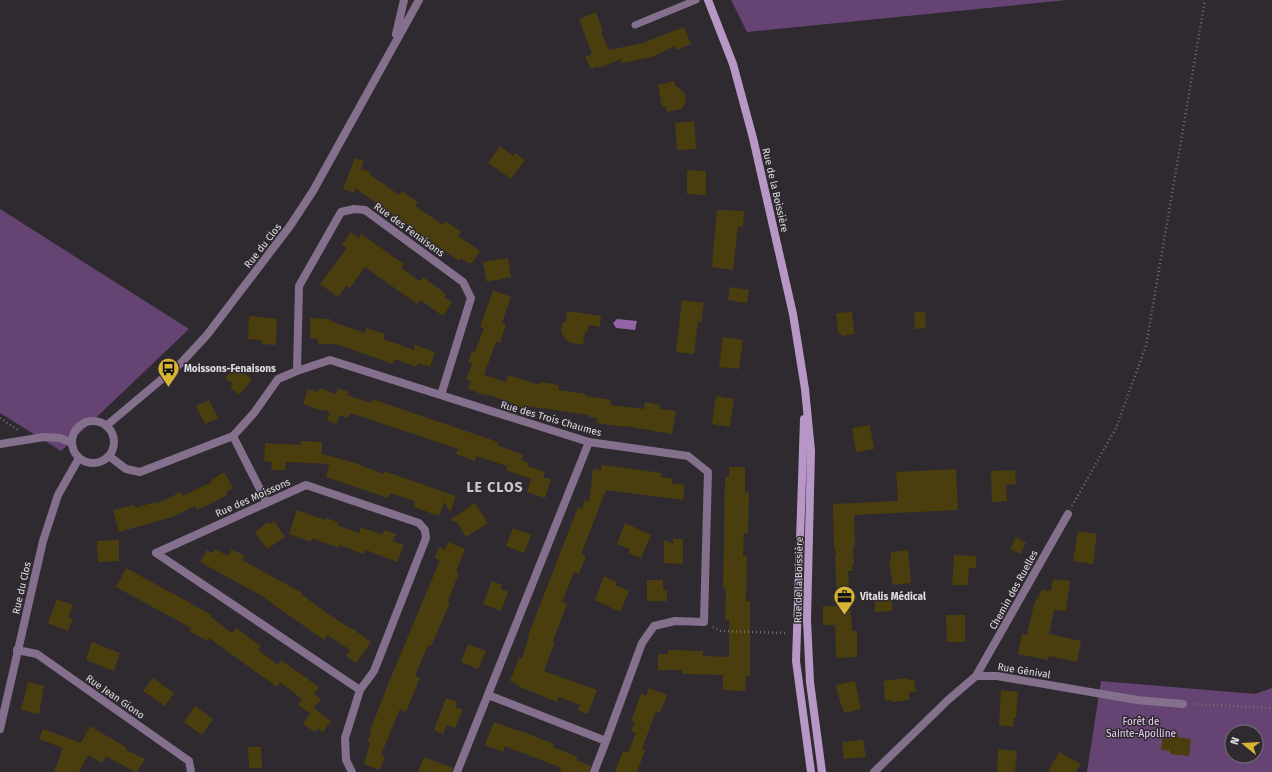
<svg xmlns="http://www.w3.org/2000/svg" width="1272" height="772" font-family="'Fira Sans',sans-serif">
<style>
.green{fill:#654473;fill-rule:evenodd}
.water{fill:#9365a6}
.building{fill:#4b3e0e}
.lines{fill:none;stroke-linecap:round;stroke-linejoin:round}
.path{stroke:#716e73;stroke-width:2.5;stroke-dasharray:1 3;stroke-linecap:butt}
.service{stroke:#84708d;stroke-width:7}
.minor{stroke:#84708d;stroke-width:8}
.secondary{stroke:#b797c5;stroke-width:8}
.labels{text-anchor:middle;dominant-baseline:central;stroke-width:3;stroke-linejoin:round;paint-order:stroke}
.street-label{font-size:10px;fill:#e1dee2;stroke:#2e2a30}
.poi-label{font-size:10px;font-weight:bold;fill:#e1dee2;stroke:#2e2a30;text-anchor:start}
.park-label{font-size:10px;fill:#ead1f5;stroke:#2e2a30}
.district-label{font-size:14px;font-weight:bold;letter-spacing:1px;fill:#ccc7cf;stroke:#2e2a30}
</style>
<rect width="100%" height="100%" fill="#2e2a30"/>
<path class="green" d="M731,0H1067L747,32Z
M0,209L189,329L61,451L0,413Z
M1101,681L1255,694L1272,688V772H1087ZM1232,732H1256V756H1232Z"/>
<path class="water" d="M617,319L637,321L635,330L616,328L613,323Z"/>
<path class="building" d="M596,12L603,31L601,32L609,50L643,43L684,27L691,44L676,50L675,46L652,57L622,63L621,59L599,68L598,66L591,69L585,57L592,54L579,19Z
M674,81L676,86L685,93L686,100L682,109L667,112L666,106L662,107L658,85Z
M694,121L696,149L677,150L675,123Z
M500,146L513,156L515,153L525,160L511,179L488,163Z
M355,158L364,161L361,169L370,172L369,174L399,195L402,191L418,202L415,206L443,225L446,221L461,232L458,236L480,251L472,263H468L461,258L459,261L355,188L354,193L343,189Z
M687,170L706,171V195L687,194Z
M717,210L744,211L743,227L738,226L733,270L712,267Z
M351,232L359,238L361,234L404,264L401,268L420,281L423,277L446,294L444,297L452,302L443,316L420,300L417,304L365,267L350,288L346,286L338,297L320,284L347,248L342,245Z
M508,258L511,277L487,282L483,262Z
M730,287L749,290L747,303L728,300Z
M493,290L511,297L502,323L506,324L500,343L496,342L484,375L506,382L508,375L540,385V382L559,385L558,390L586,394V396L611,400L610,405L644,409L645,402L660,405V409L676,411L672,434L625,426V427L597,423V418L589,417V415L527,406L526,409L487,394V396L468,389L471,381L466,380L472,363L468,362L472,351L475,352L484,328L480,327Z
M682,300L704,303L701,322L698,321L694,354L676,352Z
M567,311L601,316L600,327L589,325L588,331H585L583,345L568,342L561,332L562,324L566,321Z
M852,312L854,334L841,336V333H838L836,313Z
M914,312H925L926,328L915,329Z
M249,316L277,319L276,345L262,344V340L248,339Z
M310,318L330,319V321L365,333L366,328L385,334L383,339L414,350L415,345L435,352L430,367L418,363L417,367L394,359L393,364L336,344H318V339L310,338Z
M723,337L743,340L739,369L719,367Z
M236,366L252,380L239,395L230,387L233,384L225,378Z
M319,388L336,394L338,388L349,392L347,395L371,403L372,399L498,442L497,445L523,455L521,460L529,463L528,466L545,472L543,477L551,479L545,498L527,492L531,479L506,470L507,466L476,456L475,461L456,454L458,449L350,413L348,418L340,415L336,424L327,420L330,412L324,410L323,411L303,404L308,389L318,392Z
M716,396L734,399L730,427L712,424Z
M209,400L218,418L205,424L196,406Z
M870,425L874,449L856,452L852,428Z
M301,441L322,442V454L352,462L383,474L384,471L456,496L450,512L444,502L439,516L414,507L415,501L390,493L388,498L326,477L329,464L286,462L285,470H271L272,462L264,461L265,443L301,445Z
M602,465L662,473L661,477L673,479L671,483L685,485L683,500L606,490L581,554L586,556L579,574L574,572L562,602L567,604L553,641L555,642L544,671L597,690L588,714L578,710L580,705L559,697L557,702L518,686L519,685L510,681L519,658L522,659L529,636H528L578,507L582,509L585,500L589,502L593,469L601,470Z
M729,467H745V492L749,493L748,534L744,533L743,556H747L746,601H750V676H746L745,691L723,690V675L682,674V670H658V654H668V650L703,651V656L729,657V620H725L726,589H723L725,477H729Z
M956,469L958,510L854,515L855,546H853L854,565H852L853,571H848L852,631H857V657L836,658L835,625H823V606H837L835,554H837L834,548L833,504L898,501L896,472Z
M1015,470L1016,484L1006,485L1007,501L992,502L991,471Z
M224,472L233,488L226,492L228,495L197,510L195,506L175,516L119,532L113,510L134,505L135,508L155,502L156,504L181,492L183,496L212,482L211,480Z
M475,503L488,523L466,537L457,522L450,520Z
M297,510L325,520L326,518L338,522L337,525L359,533L361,527L382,535L384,530L396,534L393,541L404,545L397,562L366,550L364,554L339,545L338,548L312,538L311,542L289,534Z
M274,521L285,537L267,549L255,532L268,522L270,524Z
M625,523L651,535L641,558L628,553L630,549L617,544Z
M513,528L531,535L524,553L506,546Z
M1078,531L1097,534L1093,564L1073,561Z
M1016,537L1026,543L1020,554L1010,549Z
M673,539H683V564L664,563V540L673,544Z
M119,540V561L98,562L97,541Z
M448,542L465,549L456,572L459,573L448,601L450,602L442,621L431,646L428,645L415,676L420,678L406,712L400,709L381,755L385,756L380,770L364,764L370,743L367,742L371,734L369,733L389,682L440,560L435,558L439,547L445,550Z
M215,549L228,556L232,549L245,556L242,560L302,593L301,594L331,616L351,629L352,628L371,642L356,663L346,656L350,650L327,635L324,640L260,595L200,562L207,550L213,553Z
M908,550L911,583L893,585L889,560H891V552Z
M954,555L976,556V568H969L968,585H952Z
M126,568L212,615L211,617L232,633L236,628L261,646L258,650L278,665L281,660L319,687L314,694L321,699L310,713L298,705L302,699L280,682L277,687L209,638L208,641L189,631L191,628L116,587Z
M604,576L617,582L615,585L629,591L620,612L595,600Z
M1053,579L1070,581L1066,611L1054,610L1049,634L1081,641L1077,662L1049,656L1048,660L1018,654L1022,634L1027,635L1034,604L1042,590L1051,591Z
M647,580H663V590H667V601H647Z
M492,581L502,585L501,589L508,592L501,611L483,604Z
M57,599L73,605L68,617L73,619L68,631L48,623Z
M892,599V611L875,612V600Z
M946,615H965V642H947Z
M92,642L120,653L114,671L86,660Z
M468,644L486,651L478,669L461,662Z
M153,678L174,693L165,706L143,691Z
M907,678L908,680L914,679L916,692H909V700L892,702V700L885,701L884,681Z
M855,681L861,709L844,713L842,705L841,706L836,685Z
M28,682L44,686L39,714L21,710Z
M649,688L667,695L660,713L656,711L642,749L645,750L637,772H615L623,751L628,753L636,733L631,731L635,722L631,721L641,694L646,696Z
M1001,690L1018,692L1016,718H1014L1013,727L999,725Z
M446,698L457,702L455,707L463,710L455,728L447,725L443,734L434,730Z
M195,706L213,719L202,735L184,722Z
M314,708L331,721L323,732L318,729L315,732L303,724Z
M494,722L518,731V730L554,744L553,747L578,757L576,760L591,766L589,772H560L561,768L505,746L503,752L485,745Z
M90,726L127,748L126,750L145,759L137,772H135L106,756L102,763L88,755L79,772H54L63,748L39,739L43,729L81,743Z
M1163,732L1178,734V737L1191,739L1189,756L1170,754V751L1161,750Z
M863,740L866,757L844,759L842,742Z
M248,747H261L262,768H249Z
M998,749L1017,751L1015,772H997Z
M1059,752L1081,764L1076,772H1048Z
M424,757L453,768L452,772H418Z"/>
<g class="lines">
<path class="path" d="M0,418L18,430
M1072,506L1116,428L1146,346L1205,0
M713,627L721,631L787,633
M1193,704L1272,708"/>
<path class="service" d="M635,25L696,0"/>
<path class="minor" d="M396,34L404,0
M297,371L299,286L341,212L354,209L365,210L463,282L471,298L441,395
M72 442a21 21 0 1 1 42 0a21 21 0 1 1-42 0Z
M106,426L181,363L207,335L290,226L313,191L419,0
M233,436L267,503
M0,444L44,437L60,438L72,443
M109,456L126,469L140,472L233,436L254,413L278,379L297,371L330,360L589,442L688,456L708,472L704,622L675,621L654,626L642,643L606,741L488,695
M17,650L37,654L189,761L191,772
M976,676L1068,514
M0,729L43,541L58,495L79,458
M352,772L346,760L345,738L360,690L374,671L426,538L425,530L419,523L306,485L156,553L360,690
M457,772L589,442
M594,772L606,741
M874,772L948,700L976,676H997L1137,700L1183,704"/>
<path class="secondary" d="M708,0L733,64L753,138L793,314L805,389L811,451L807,620L810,682L822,772
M804,419L796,661L811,772"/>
</g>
<defs>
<symbol id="bus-pin" viewBox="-11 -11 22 30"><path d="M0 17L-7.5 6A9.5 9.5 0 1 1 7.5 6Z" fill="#d7b434" stroke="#2e2a30"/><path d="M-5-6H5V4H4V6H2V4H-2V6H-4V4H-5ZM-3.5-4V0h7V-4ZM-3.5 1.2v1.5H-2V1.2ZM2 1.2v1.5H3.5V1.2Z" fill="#111"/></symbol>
<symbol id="office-pin" viewBox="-11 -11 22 30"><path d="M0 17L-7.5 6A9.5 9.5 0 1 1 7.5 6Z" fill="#d7b434" stroke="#2e2a30"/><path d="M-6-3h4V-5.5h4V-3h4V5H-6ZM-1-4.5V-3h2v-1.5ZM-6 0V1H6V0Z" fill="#111"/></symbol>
</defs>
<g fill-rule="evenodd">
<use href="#bus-pin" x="156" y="356" width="25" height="34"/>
<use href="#office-pin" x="832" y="584" width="25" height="34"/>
</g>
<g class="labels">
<g class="street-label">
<text transform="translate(775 190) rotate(77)">Rue de la Boissière</text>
<text transform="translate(409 230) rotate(36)">Rue des Fenaisons</text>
<text transform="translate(263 246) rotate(-52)">Rue du Clos</text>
<text transform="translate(551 419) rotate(16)">Rue des Trois Chaumes</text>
<text transform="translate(253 498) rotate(-24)">Rue des Moissons</text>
<text transform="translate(799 580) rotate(-89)">Rue de la Boissière</text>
<text transform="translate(22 588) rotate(-77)">Rue du Clos</text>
<text transform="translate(1014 590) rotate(-61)">Chemin des Ruelles</text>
<text transform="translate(1024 671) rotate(9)">Rue Génival</text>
<text transform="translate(115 697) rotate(35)">Rue Jean Giono</text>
</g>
<g class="poi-label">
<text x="184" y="369">Moissons-Fenaisons</text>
<text x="860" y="597">Vitalis Médical</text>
</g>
<g class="park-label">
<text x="1141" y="722">Forêt de<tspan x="1141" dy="12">Sainte-Apolline</tspan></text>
</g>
<g class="district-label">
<text x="495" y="487">LE CLOS</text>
</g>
</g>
<g transform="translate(1244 744) rotate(288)"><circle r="19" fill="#2e2a30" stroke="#767277"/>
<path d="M0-3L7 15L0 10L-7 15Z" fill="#d7b434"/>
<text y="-6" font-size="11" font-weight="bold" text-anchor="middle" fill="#e1dee2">N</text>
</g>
</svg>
